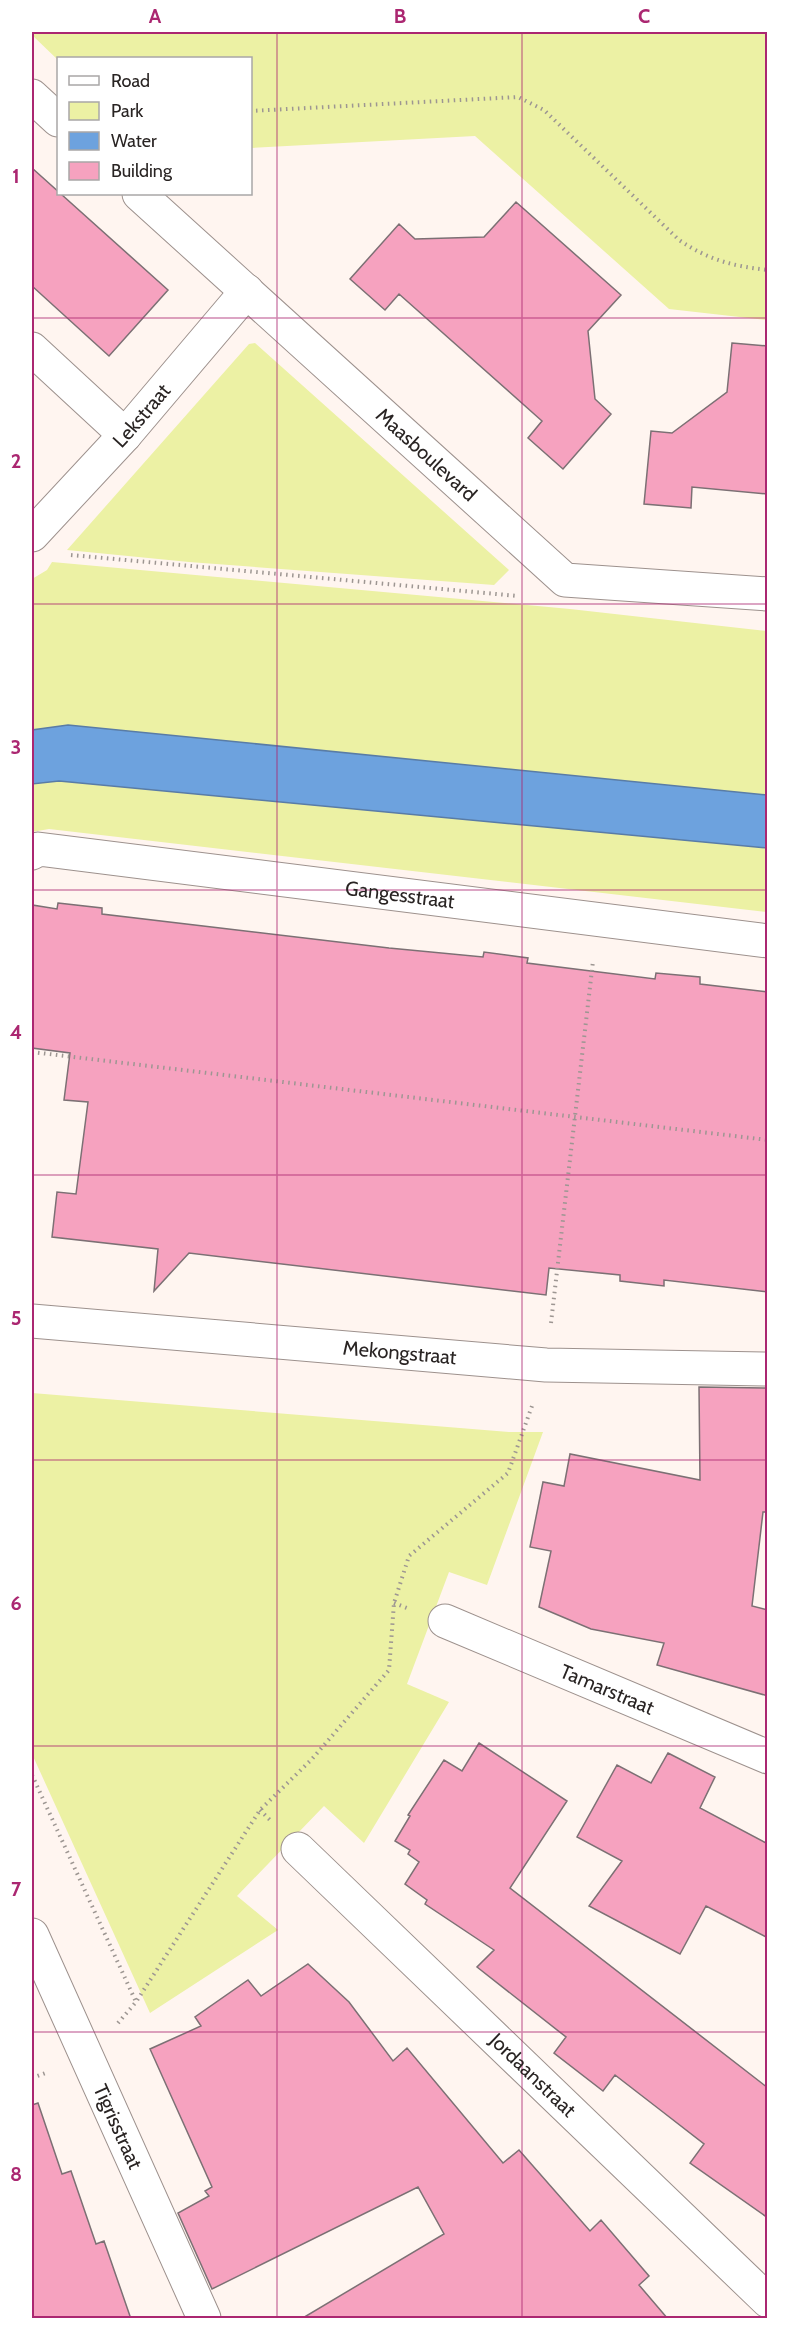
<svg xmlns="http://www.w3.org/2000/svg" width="799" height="2350" font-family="Cabin,sans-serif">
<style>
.green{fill:#ecf1a4}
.water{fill:#6da2de;stroke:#597ca6;stroke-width:1.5}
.building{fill:#f6a2bf;stroke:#7c7074;stroke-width:1.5}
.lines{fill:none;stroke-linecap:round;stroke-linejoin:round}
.minor-casing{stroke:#9d918d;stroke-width:35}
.path{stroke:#9d9692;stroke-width:4;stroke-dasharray:1.5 4.5;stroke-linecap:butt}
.minor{stroke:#fff;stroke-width:33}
.grid{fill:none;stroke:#ab2771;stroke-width:1.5;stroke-opacity:0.55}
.labels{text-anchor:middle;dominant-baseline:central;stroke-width:4.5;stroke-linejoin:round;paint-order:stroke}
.street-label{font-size:20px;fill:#292423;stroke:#fff}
.neatline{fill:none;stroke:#ab2771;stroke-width:2}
.grid-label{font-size:20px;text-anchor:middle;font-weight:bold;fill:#ab2771}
</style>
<rect width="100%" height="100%" fill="#fff5f0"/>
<path class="green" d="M32,32H767V320L669,309L475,136L251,148L250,58L58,60L32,35Z
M255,343L509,570L494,585L189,562L67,550L249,344Z
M52,562L570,609L767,631V795L68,725L32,730V579L47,570Z
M58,781L767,848V912L49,829L32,832V784Z
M32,1393L509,1432H543L487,1585L449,1572L407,1684L449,1702L364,1843L324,1806L237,1896L278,1930L150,2013L32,1754Z"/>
<path class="water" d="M68,725L767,795V848L59,781L32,784V730Z"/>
<path class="building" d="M32,168L168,290L109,356L32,286Z
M516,202L621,295L588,331L595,399L611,414L563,469L528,438L542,421L399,294L385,310L350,279L399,224L415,239L484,237Z
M732,343L768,346V494L692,487L691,508L644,504L651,431L672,433L727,392Z
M58,903L102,908V914L389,948L483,957L484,952L528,958L527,963L655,979L656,973L700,977V984L768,992V1292L664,1280V1286L620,1281V1275L549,1268L546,1295L189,1253L154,1291L158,1249L52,1237L57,1192L76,1194L88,1102L64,1100L70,1053L32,1048V905L57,909Z
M699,1387L768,1388V1512H763L752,1606L768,1610V1696L657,1665L664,1643L591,1629L539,1607L551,1551L530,1547L543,1482L564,1486L570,1454L700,1480Z
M479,1743L567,1801L510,1888L768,2088V2218L690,2163L704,2144L659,2109L615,2075L603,2091L554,2053L566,2037L477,1967L494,1950L425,1904L427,1900L405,1884L419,1862L408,1854L410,1850L395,1841L410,1816L408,1815L444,1760L462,1771Z
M668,1753L715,1777L700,1808L768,1844V1938L706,1906L680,1954L589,1906L622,1861L577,1837L617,1765L651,1783Z
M308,1964L349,2002L393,2061L407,2048L503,2163L519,2150L590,2231L601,2220L649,2276L639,2285L668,2319H301L444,2234L418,2187L212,2289L178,2213L209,2196L205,2191L212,2187L150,2049L201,2026L195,2017L248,1980L261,1996Z
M38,2103L62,2174L71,2171L96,2244L104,2241L131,2319H32V2105Z"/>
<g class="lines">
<defs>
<g id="minor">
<path d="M32,96L58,120"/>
<path id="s1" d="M139,194L565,580L768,594"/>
<path d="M32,349L125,435"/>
<path id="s2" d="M32,535L125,435L247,291"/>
<path id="s3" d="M32,853L38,849L768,941"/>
<path id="s4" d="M32,1321L546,1365L768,1369"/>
<path id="s5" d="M445,1621L768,1757"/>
<path id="s6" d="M298,1849L768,2301"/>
<path id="s7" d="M32,1935L204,2318"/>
</g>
</defs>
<use href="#minor" class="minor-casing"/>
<path class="path" d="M250,111L518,97L544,110L679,240C709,260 732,266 768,270
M71,555L518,596
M32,1052L768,1140
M551,1323L593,961
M394,1603L407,1608
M32,1775L136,2002
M260,1810L270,1820
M118,2023L136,2002L260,1810L312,1759L389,1670L394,1603L409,1556L508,1473L532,1406
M32,2078L48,2072"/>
<use href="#minor" class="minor"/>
</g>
<path class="grid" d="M277,32V2318M522,32V2318M32,318H768M32,604H768M32,890H768M32,1175H768M32,1460H768M32,1746H768M32,2032H768"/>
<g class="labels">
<g class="street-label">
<text stroke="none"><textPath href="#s2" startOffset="162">Lekstraat</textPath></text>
<text stroke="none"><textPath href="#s1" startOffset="388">Maasboulevard</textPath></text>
<text stroke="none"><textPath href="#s3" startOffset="372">Gangesstraat</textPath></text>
<text stroke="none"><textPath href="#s4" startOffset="369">Mekongstraat</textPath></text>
<text stroke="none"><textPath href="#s5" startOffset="176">Tamarstraat</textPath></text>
<text stroke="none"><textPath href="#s6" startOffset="326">Jordaanstraat</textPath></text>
<text stroke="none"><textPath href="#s7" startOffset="210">Tigrisstraat</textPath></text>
</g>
</g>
<rect width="799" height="2350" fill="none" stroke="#ffffff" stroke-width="66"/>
<rect x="57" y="57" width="195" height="138" fill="#ffffff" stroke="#a9a7a7" stroke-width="1.5"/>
<rect x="69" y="76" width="30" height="9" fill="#ffffff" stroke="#a9a7a7" stroke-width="1.5"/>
<text x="111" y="87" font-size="18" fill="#292423">Road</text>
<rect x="69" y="102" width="30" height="18" fill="#ecf1a4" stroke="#a9a7a7" stroke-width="1.5"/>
<text x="111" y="117" font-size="18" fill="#292423">Park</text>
<rect x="69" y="132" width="30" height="18" fill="#6da2de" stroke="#a9a7a7" stroke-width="1.5"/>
<text x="111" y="147" font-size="18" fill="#292423">Water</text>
<rect x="69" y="162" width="30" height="18" fill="#f6a2bf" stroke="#a9a7a7" stroke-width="1.5"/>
<text x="111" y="177" font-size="18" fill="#292423">Building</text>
<rect x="33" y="33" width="733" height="2284" class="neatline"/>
<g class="grid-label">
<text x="155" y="23">A</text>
<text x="400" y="23">B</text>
<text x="644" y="23">C</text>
<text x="16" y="183">1</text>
<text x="16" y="468">2</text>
<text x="16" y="754">3</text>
<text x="16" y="1039">4</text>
<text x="16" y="1325">5</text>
<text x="16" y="1610">6</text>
<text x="16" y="1896">7</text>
<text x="16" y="2181">8</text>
</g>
</svg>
